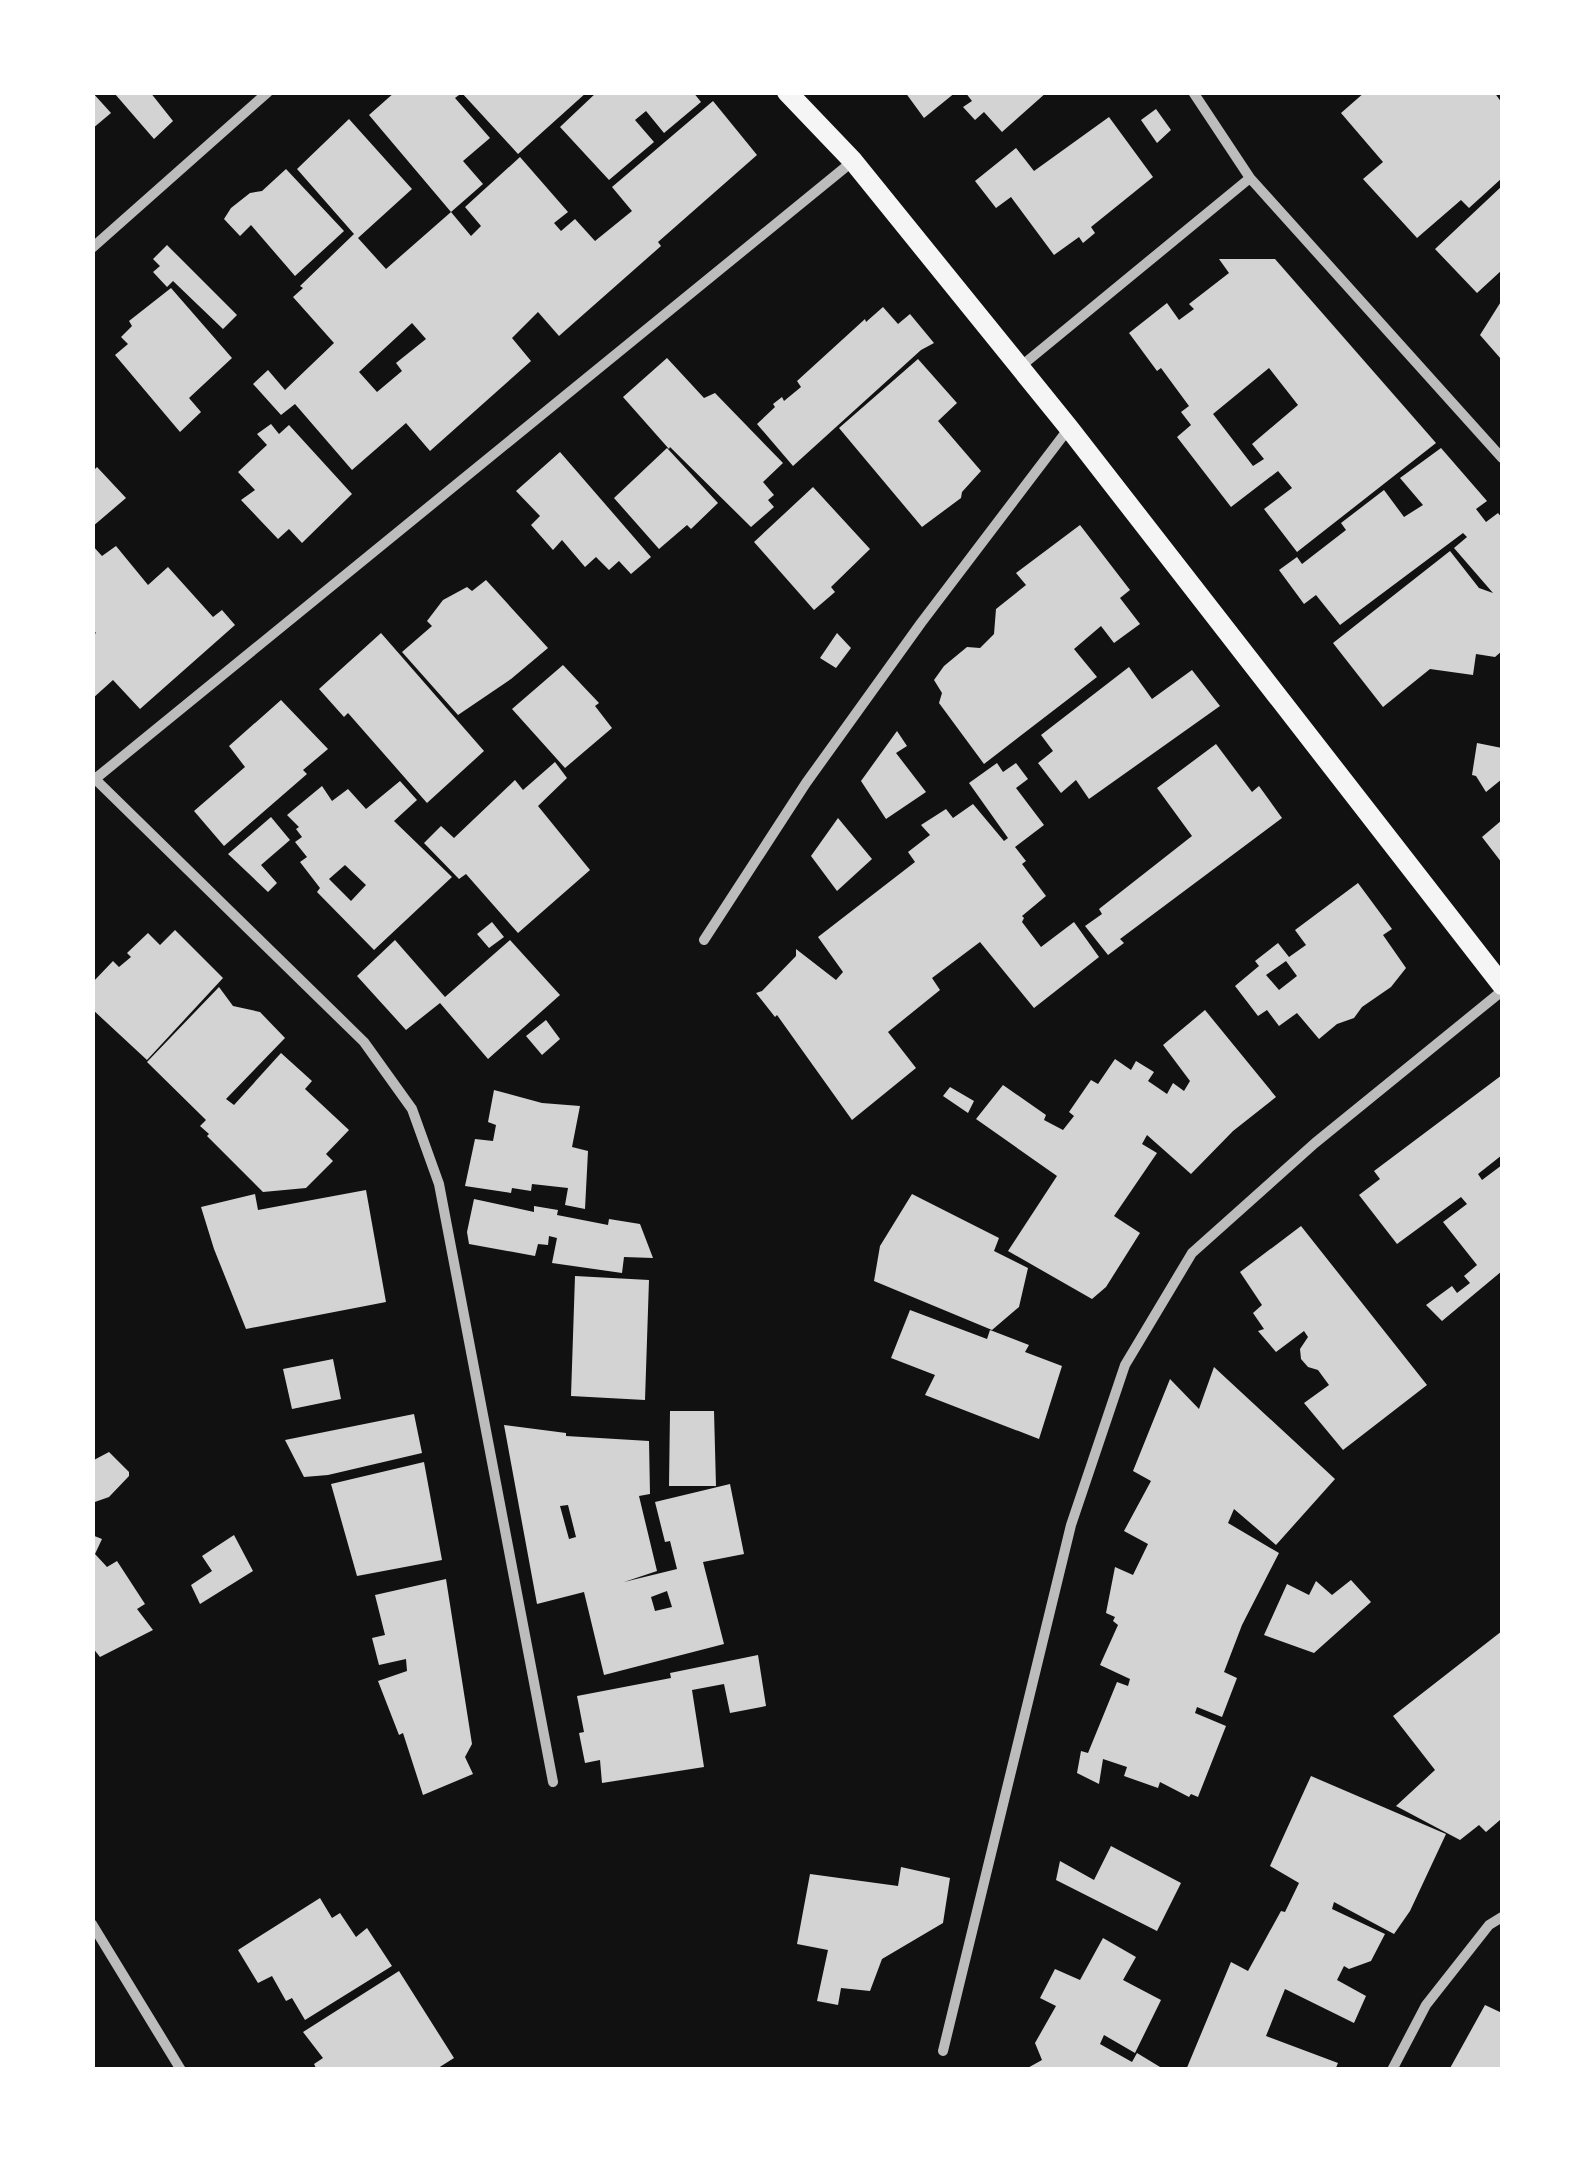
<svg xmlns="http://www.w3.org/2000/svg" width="1595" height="2162" font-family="Raleway,sans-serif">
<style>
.building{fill:#d3d3d3;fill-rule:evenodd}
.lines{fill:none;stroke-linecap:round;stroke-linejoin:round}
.minor{stroke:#bcbcbc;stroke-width:10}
.secondary{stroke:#f5f5f5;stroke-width:20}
</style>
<rect width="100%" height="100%" fill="#111"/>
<path class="building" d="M92,92L111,113L92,129Z
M117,92H150L173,121L154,139L115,94Z
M395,92H457L459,95L455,98L490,138L463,161L483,184L451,212L471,236L481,226L465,207L520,157L568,212L554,223L561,231L575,219L595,241L632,211L612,187L713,101L757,155L658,242L661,246L559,336L538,312L512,338L531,361L430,451L406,423L352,470L295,404L281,415L253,384L268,370L285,390L334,343L293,297L303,288L300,286L354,234L297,169L349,119L412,189L358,238L386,269L451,212L369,115ZM412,323L426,339L396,363L402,371L377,392L359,372Z
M461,92H587L518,154Z
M597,92H693L701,102L664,133L646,111L635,120L654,142L609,180L560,127Z
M905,92H956L924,118Z
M965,92H1047L1002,132L984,112L975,120L963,107L972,101Z
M1365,92H1494L1502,103V178L1469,208L1461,200L1417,238L1363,179L1383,162L1341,113Z
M1156,109L1171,130L1157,143L1141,120Z
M1109,117L1153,177L1091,227L1095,233L1083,243L1079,237L1054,255L1011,197L996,208L975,181L1016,148L1034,171Z
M286,169L344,231L295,276L251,225L240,236L224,219L231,208L250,193L262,191Z
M1502,186V270L1477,293L1435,249Z
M167,245L237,315L223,329L173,281L167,287L153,272L160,266L153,259Z
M1219,259H1275L1436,443L1297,552L1264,509L1292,488L1278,471L1231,507L1177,437L1191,425L1181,412L1189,406L1161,368L1157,371L1129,333L1167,303L1179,320L1194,309L1189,304L1229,273ZM1269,368L1298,405L1252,444L1264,459L1253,466L1213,414Z
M171,288L232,358L189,398L201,412L180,432L115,355L128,344L121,337L132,326L129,321Z
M1502,300V357L1501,359L1480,335Z
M883,307L898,324L910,314L934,343L921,350L793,466L757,424L775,407L773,404L782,397L784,401L801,387L797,381L865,319L866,322Z
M667,358L704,398L715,393L783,463L763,482L774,495L768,500L774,507L751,527L670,447L669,449L623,397Z
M918,359L957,403L938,421L981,471L962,492L961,498L922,527L839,428Z
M271,424L279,434L289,425L352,494L302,543L289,529L278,539L241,500L255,490L238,472L267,445L257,434Z
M667,448L718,503L691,529L687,525L659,549L614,498Z
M1441,448L1487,501L1476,509L1486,522L1498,513L1502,518V651L1495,657L1476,654L1473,675L1430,669L1383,707L1333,643L1450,551L1479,588L1493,593L1454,548L1467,537L1463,533L1340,625L1316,595L1304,604L1279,570L1297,557L1302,564L1346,530L1341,523L1384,490L1404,517L1423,505L1400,478Z
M560,452L651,557L631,574L619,561L609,570L596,557L585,567L562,540L553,550L531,525L540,516L516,491Z
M97,467L126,498L92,527V472Z
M813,487L870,549L831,587L835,592L814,610L754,542Z
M1080,525L1130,590L1120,598L1140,624L1114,643L1101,626L1074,649L1097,677L984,764L939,703L942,693L934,680L944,666L967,647L980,648L994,634L996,609L1026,585L1016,573Z
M92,545L102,556L116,546L148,585L168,567L213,617L222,610L235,625L140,709L113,680L92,699V636L96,633L92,629Z
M486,580L548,648L511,679L458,715L402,652L432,626L427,621L443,600L467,587L472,591Z
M381,633L484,751L427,803L348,713L344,717L319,689Z
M837,633L851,648L836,668L820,658Z
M563,665L599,703L595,706L612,728L565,768L512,709Z
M1129,667L1152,699L1192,670L1220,706L1089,799L1076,780L1061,793L1038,763L1053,751L1041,735Z
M281,700L328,749L303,770L307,774L224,846L194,811L245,767L229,746Z
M897,731L907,746L896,753L926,792L886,819L861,781Z
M1477,743L1502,748V779L1486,792L1476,776L1472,775Z
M1216,744L1252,792L1259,786L1282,818L1120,939L1124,943L1108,955L1085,926L1102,914L1099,909L1192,836L1157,788Z
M555,762L567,778L538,806L590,870L518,933L466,874L459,879L424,843L441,826L454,838L515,780L523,790Z
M997,763L1003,772L1016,763L1028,779L1016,788L1044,825L1015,847L1026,861L1022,864L1046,896L1022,916L1024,918L1022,922L1041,947L1074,922L1099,957L1034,1008L980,942L932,978L940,990L888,1032L916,1068L852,1120L777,1015L775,1017L756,993L762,991L796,956V949L836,980L843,972L818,937L915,862L908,852L930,835L921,825L946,809L953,818L973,804L1004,841L1008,838L969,783Z
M400,781L417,800L394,821L452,877L374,950L317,892L320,888L300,862L307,857L295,842L302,837L296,829L299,827L287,815L322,786L332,801L348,789L366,809ZM345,865L366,885L351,901L329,879Z
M271,817L290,840L261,865L277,883L268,892L228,854Z
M838,818L872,859L837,891L811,856Z
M1502,820V863L1482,837Z
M1358,883L1392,929L1383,935L1406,968L1391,987L1362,1007L1354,1018L1337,1024L1319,1039L1297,1013L1279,1026L1267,1010L1258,1016L1235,986L1259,966L1255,961L1278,943L1289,957L1306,945L1295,930ZM1286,961L1297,976L1279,990L1266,975Z
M492,922L504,937L489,948L477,934Z
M175,930L223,978L147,1060L92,1009V983L113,961L119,967L131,957L127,953L148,933L160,945Z
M395,940L445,997L510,940L560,995L488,1059L440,1003L406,1030L357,976Z
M219,987L233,1006L260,1012L285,1038L226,1099L234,1105L281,1053L312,1081L305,1089L349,1130L326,1154L333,1161L306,1188L263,1192L207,1136L209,1134L200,1126L206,1120L147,1062Z
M1205,1010L1276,1097L1233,1131L1191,1174L1147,1135L1142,1144L1157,1153L1114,1216L1140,1233L1106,1287L1092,1299L1008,1251L1057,1176L976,1119L1003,1085L1046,1115L1044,1120L1063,1130L1074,1116L1069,1112L1091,1080L1098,1084L1115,1059L1131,1070L1136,1061L1154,1072L1148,1081L1167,1094L1173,1083L1184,1091L1190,1081L1163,1045Z
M546,1020L560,1039L542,1055L526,1036Z
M1502,1075V1155L1478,1174L1482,1180L1502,1165V1271L1442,1321L1426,1305L1452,1286L1457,1293L1470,1283L1464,1276L1477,1265L1443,1222L1467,1204L1461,1197L1397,1244L1359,1195L1380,1179L1374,1171Z
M950,1087L974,1101L968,1113L943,1096Z
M494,1090L542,1103L580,1106L572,1147L588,1151L585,1209L565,1205L568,1188L532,1184L531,1191L512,1188L511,1193L465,1186L475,1139L493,1141L496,1125L488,1122Z
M366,1190L386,1302L246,1329L214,1249L201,1207L255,1194L258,1210Z
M912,1194L999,1238L994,1251L1028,1268L1019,1307L992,1330L874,1281L880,1246Z
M474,1199L534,1212V1206L558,1210L557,1215L608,1225L609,1219L640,1224L653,1258L624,1257L622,1273L552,1263L557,1238L549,1236L548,1245L538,1244L535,1256L469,1244L467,1232Z
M1301,1226L1427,1385L1343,1450L1304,1403L1329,1385L1318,1370L1308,1367L1301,1359L1300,1349L1308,1337L1304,1331L1276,1352L1258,1331L1264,1329L1253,1313L1262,1305L1240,1272Z
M575,1276L649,1280L645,1400L571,1396Z
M910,1310L987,1339L990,1330L1029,1345L1025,1352L1062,1366L1039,1439L925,1395L935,1375L891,1358Z
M333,1359L341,1399L292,1409L283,1369Z
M1214,1367L1335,1479L1276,1545L1234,1509L1228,1523L1279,1553L1242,1625L1224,1672L1237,1678L1222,1717L1197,1707L1195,1713L1226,1726L1198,1797L1191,1794L1189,1797L1160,1782L1158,1788L1124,1776L1127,1767L1103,1759L1099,1784L1077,1773L1081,1751L1088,1753L1117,1682L1128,1686L1130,1679L1100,1665L1118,1625L1113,1621L1115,1617L1106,1613L1115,1567L1133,1575L1148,1544L1124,1531L1151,1481L1133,1471L1170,1379L1199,1409Z
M670,1411H714L716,1486H669Z
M414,1414L422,1453L328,1475L304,1477L285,1440Z
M504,1425L566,1433V1436L649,1441L650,1494L639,1496L657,1571L624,1582L677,1569L670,1541L665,1542L655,1502L730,1484L744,1554L703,1562L724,1644L604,1675L584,1592L537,1604ZM568,1505L576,1537L569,1539L560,1506ZM667,1591L672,1607L655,1611L651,1597Z
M109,1452L129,1472V1476L109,1497L92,1503V1461Z
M424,1462L442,1560L357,1576L331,1484Z
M92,1535L102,1539L95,1554L107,1567L117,1561L145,1604L137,1609L153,1630L100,1657L92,1647Z
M234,1535L253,1571L200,1604L191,1585L212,1571L202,1556Z
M446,1579L472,1744L465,1757L473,1774L423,1795L403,1733L399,1735L378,1681L407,1671L406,1659L379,1665L372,1638L385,1635L375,1595Z
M1351,1580L1371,1602L1314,1653L1264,1635L1287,1584L1309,1595L1316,1581L1332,1595Z
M1502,1631V1822L1500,1820L1486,1832L1479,1825L1460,1840L1396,1806L1435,1770L1393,1716Z
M758,1655L766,1706L730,1713L724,1684L692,1690L704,1767L602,1783L600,1760L585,1763L579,1733L584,1732L577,1696L671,1678L670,1673Z
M1311,1776L1446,1834L1410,1911L1394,1934L1334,1902L1332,1909L1385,1934L1371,1961L1349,1969L1344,1966L1337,1980L1366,1996L1354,2023L1285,1989L1266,2036L1338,2063L1335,2070H1186L1231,1962L1248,1971L1281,1911L1285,1912L1299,1883L1270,1866Z
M1111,1846L1181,1883L1157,1931L1056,1880L1060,1861L1094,1880Z
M901,1867L950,1878L943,1923L882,1959L870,1991L841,1988L838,2005L817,2001L828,1950L797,1944L810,1874L898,1886Z
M320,1898L332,1918L340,1913L356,1937L367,1928L392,1966L305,2020L292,1998L286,2001L272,1976L258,1983L238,1950Z
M1103,1938L1136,1957L1123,1980L1161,2000L1135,2053L1104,2035L1100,2044L1132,2062L1137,2053L1165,2070H1024L1042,2060L1035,2043L1056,2006L1040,1998L1055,1969L1080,1980Z
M399,1971L454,2058L435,2070H317L314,2064L323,2058L303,2032Z
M1485,2005L1502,2013V2070H1449Z"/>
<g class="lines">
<path class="minor" d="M1193,92L1250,178L1502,458
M92,248L268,92
M1020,367L1250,178
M92,776L364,1042L412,1109L439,1184L553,1782
M95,779L853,161
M704,940L806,783L921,623L1069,428
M92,1924L181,2070
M943,2051L1071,1525L1125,1365L1192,1253L1315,1143L1502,991
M1392,2070L1426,2005L1489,1925L1502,1917"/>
<path class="secondary" d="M787,92L853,161L1069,428L1502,985"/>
</g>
<rect width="1595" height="2162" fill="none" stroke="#ffffff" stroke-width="190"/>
</svg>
